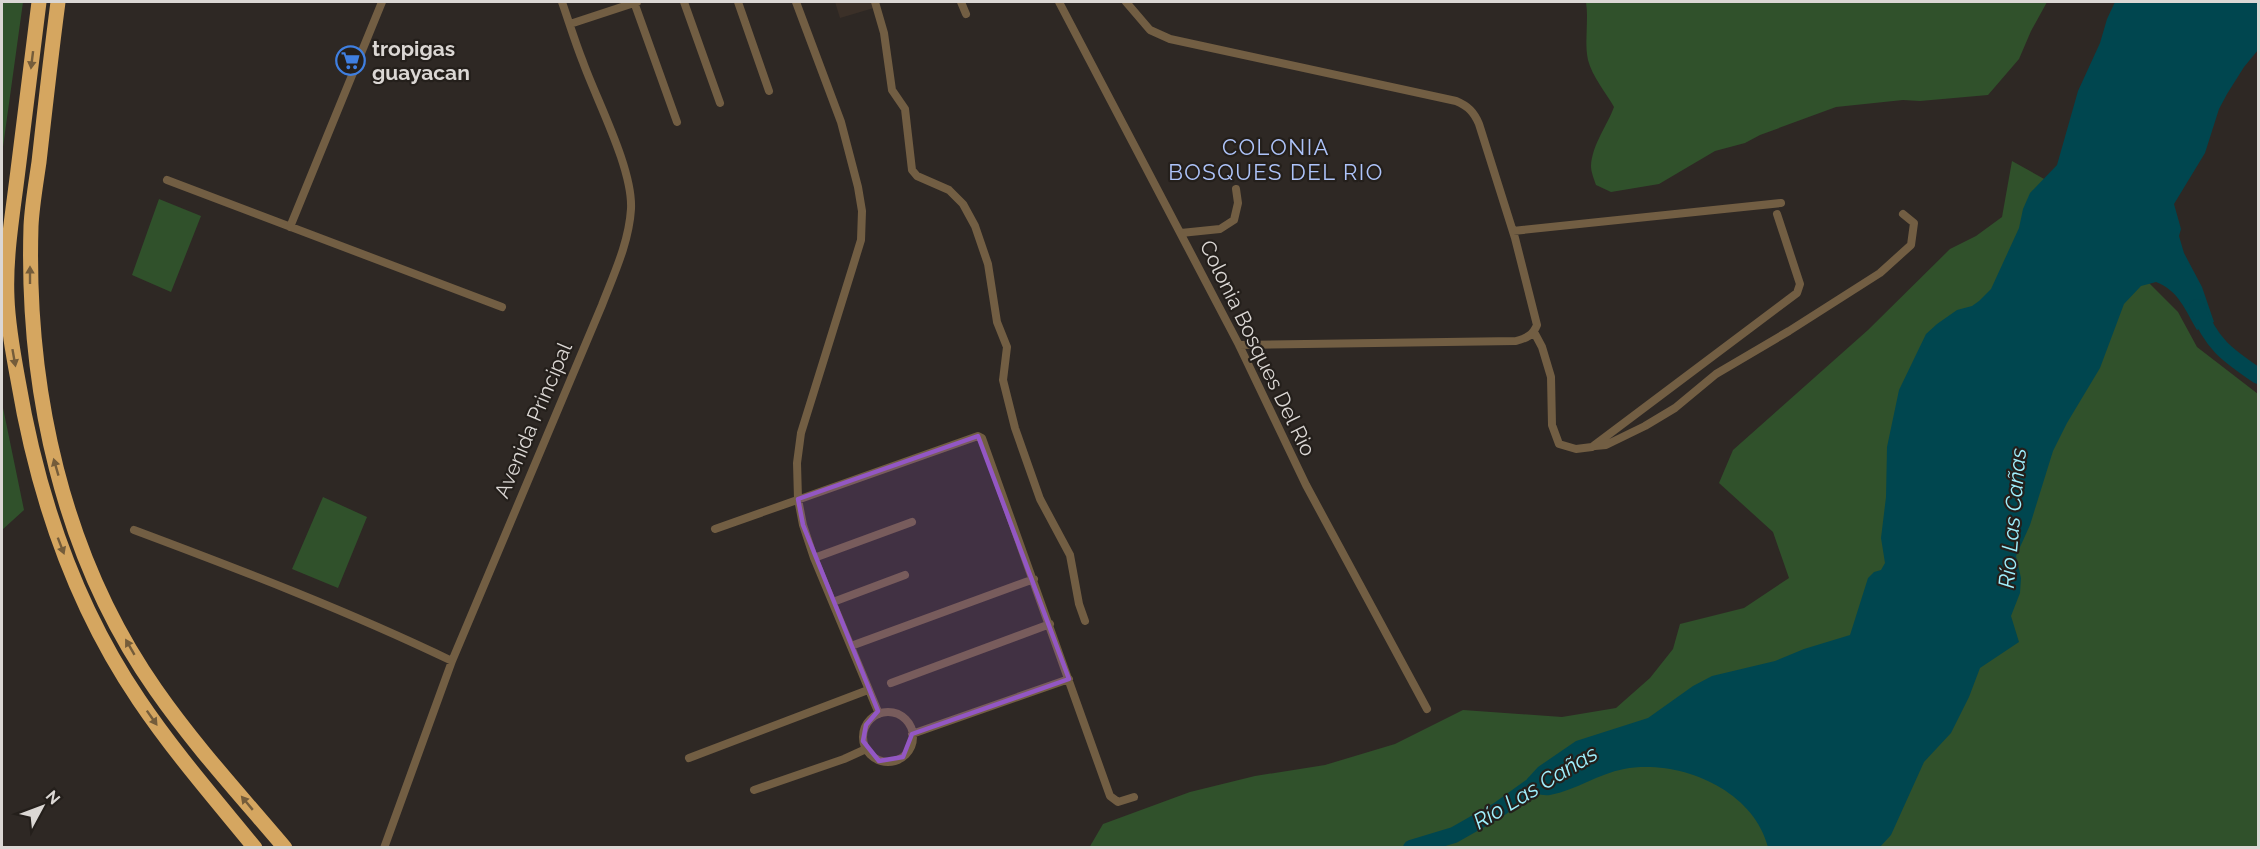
<svg xmlns="http://www.w3.org/2000/svg" width="2260" height="849" font-family="Raleway,sans-serif">
<style>
.built{fill:#3b3028}
.grass{fill:#30512b}
.water{fill:#00464f}
.lines{fill:none;stroke-linecap:round;stroke-linejoin:round}
.river{stroke:#00464f;stroke-width:16}
.street{stroke:#725e43;stroke-width:8}
.highway{stroke:#d5a660;stroke-width:15}
.oneway{fill:#745c3a}
.marked{fill:#9357c4;fill-opacity:0.2;stroke:#9357c4;stroke-width:4.5;stroke-linejoin:round}
.labels{text-anchor:middle;dominant-baseline:central;stroke-width:4.5;stroke-linejoin:round;paint-order:stroke}
.poi-label{font-size:21px;font-weight:bold;fill:#dbd7d4;stroke:#241f1b;text-anchor:start}
.street-label{font-size:21px;fill:#dbd7d4;stroke:#241f1b}
.neighbourhood-label{font-size:22px;letter-spacing:1.5px;fill:#aec4fa;stroke:#241f1b}
.water-label{font-size:22px;font-style:italic;fill:#a0f0fe;stroke:#241f1b}
</style>
<rect width="100%" height="100%" fill="#2e2824"/>
<path class="built" d="M835,2H875L877,7L840,18Z"/>
<path class="grass" d="M2,2H23L2,154Z
M1586,2H2047L2031,31L2019,59L1988,95L1920,101L1903,100L1836,107L1760,135L1745,143L1715,151L1659,184L1611,192L1596,185C1594,179 1591,172 1591,166C1592,145 1607,126 1614,107C1606,93 1592,76 1588,60C1584,41 1589,21 1586,2Z
M2012,161L2091,205L2143,277L2178,312L2197,347L2258,394V847L1089,848L1103,824L1190,792L1255,776L1325,765L1395,744L1463,710L1562,717L1616,708L1650,678L1673,649L1680,624L1744,608L1789,578L1773,532L1719,483L1733,450L1868,330L1950,249L1976,236L2002,217Z
M159,199L201,216L171,292L132,275Z
M2,403L24,510L2,530Z
M323,497L367,517L338,588L292,569Z"/>
<path class="water" d="M2115,2H2258V50L2244,67L2227,94L2219,109L2205,153L2174,204L2181,229L2179,236L2184,253L2202,287L2214,322L2197,330C2185,310 2179,291 2156,282L2141,286L2124,304L2100,368L2067,423L2053,451L2030,525L2016,556L2021,578L2020,593L2011,616L2019,642L1980,668L1969,697L1951,733L1924,762L1891,835L1880,847H1768C1753,789 1679,759 1624,769C1598,774 1576,790 1550,795C1545,796 1538,794 1532,793L1527,779L1538,767L1576,741L1648,718L1693,686L1712,676L1775,661L1804,649L1850,635L1868,578L1874,572L1881,570L1885,563L1881,538L1886,497L1887,447L1899,390L1926,334L1937,324L1957,310L1972,306L1979,301L1991,289L2019,228L2023,209L2030,193L2057,165L2078,91L2100,43L2107,19Z"/>
<g class="lines">
<path class="river" d="M2197,307C2211,344 2227,355 2258,376
M1411,848L1454,835L1498,810L1548,774"/>
<path class="street" d="M634,2L677,122
M684,2L720,103
M738,2L769,91
M796,2L841,122L858,187L862,211L861,240L853,266L801,433L797,463L798,499L803,525L814,558L879,714
M875,2L884,33L892,90L905,109L912,170L917,176L949,190L963,204L975,226L988,264L997,322L1007,347L1003,380L1015,428L1040,499L1070,555L1079,604L1085,621
M961,2L966,14
M1059,2L1239,345L1306,485L1427,709
M1126,2L1150,30L1170,39L1456,101C1468,106 1474,112 1479,124L1515,238L1537,325C1533,335 1527,338 1516,341L1239,345
M570,24L637,2
M167,180L502,307
M290,227L382,2
M1513,231L1781,203
M1181,233L1220,229L1234,220L1238,203L1236,189
M1534,332L1542,347L1551,377L1552,425L1559,444L1576,449L1592,447L1797,293L1800,284L1777,214
M1595,446L1606,445L1645,426L1675,408L1716,374L1789,331L1880,273L1911,245L1914,223L1903,214
M715,529L978,436L982,438L1110,796L1118,802L1134,797
M134,530C241,570 348,611 452,661
M814,558L912,522
M833,602L905,575
M851,646L1034,579
M891,683L1050,624
M863 737a25 25 0 1 1 50 0a25 25 0 1 1-50 0Z
M912,734L1069,679
M689,758L868,690
M754,790L844,759L866,749
M384,848L452,661L602,305C614,274 629,242 631,209C633,169 597,101 583,62C575,42 569,22 562,2"/>
<path class="highway" d="M39,2C32,58 25,114 18,170C13,212 5,256 7,298C8,326 13,353 18,380C37,493 74,604 139,700C174,752 215,799 255,848
M58,2C51,55 45,108 39,162C36,183 32,205 31,226C26,388 62,556 156,690C195,746 241,796 285,848"/>
</g>
<defs><path id="oneway-solid" d="M-6-.8H1V-3.2L6.5 0L1 3.2V.8H-6Z" transform="scale(1.5)"/></defs>
<g class="oneway">
<use href="#oneway-solid" transform="translate(32 60) rotate(97)"/>
<use href="#oneway-solid" transform="translate(30 275) rotate(-90)"/>
<use href="#oneway-solid" transform="translate(14 358) rotate(80)"/>
<use href="#oneway-solid" transform="translate(56 467) rotate(-106)"/>
<use href="#oneway-solid" transform="translate(61 546) rotate(69)"/>
<use href="#oneway-solid" transform="translate(130 647) rotate(-120)"/>
<use href="#oneway-solid" transform="translate(152 718) rotate(55)"/>
<use href="#oneway-solid" transform="translate(247 803) rotate(-130)"/>
</g>
<path class="marked" d="M978,436L1069,679L912,734L903,757L879,761L863,741L866,725L878,711L803,525L798,499Z"/>
<defs>
<symbol id="supermarket-ring" viewBox="-11 -11 22 22"><circle r="9.5" fill="#241f1b" stroke="#3f7fe0" stroke-width="1.5"/><path d="M-6-5.5h2.5l.6 2H6L4.5 2H-2.5L-4.4-4H-6ZM-1.5 3.2a1.3 1.3 0 1 0 .1 0ZM3 3.2a1.3 1.3 0 1 0 .1 0Z" fill="#3f7fe0"/></symbol>
</defs>
<g fill-rule="evenodd">
<use href="#supermarket-ring" x="334" y="44" width="33" height="33"/>
</g>
<g class="labels">
<g class="poi-label">
<text x="372" y="48">tropigas<tspan x="372" dy="24">guayacan</tspan></text>
</g>
<g class="street-label">
<text transform="translate(1258 348) rotate(64)">Colonia Bosques Del Rio</text>
<text transform="translate(533 420) rotate(-67)">Avenida Principal</text>
</g>
<g class="neighbourhood-label">
<text x="1276" y="147">COLONIA<tspan x="1276" dy="25">BOSQUES DEL RIO</tspan></text>
</g>
<g class="water-label">
<text transform="translate(2012 518) rotate(-85)">Río Las Cañas</text>
<text transform="translate(1535 787) rotate(-31)">Río Las Cañas</text>
</g>
</g>
<rect width="2260" height="849" fill="none" stroke="#dbd7d4" stroke-width="6"/>
<g transform="translate(42 807) rotate(49)" stroke="#241f1b" stroke-width="4.5" paint-order="stroke">
<path d="M0-4.5L10 22L0 15L-10 22Z" fill="#dbd7d4"/>
<text y="-9" font-size="16" font-weight="bold" text-anchor="middle" fill="#dbd7d4">N</text>
</g>
</svg>
